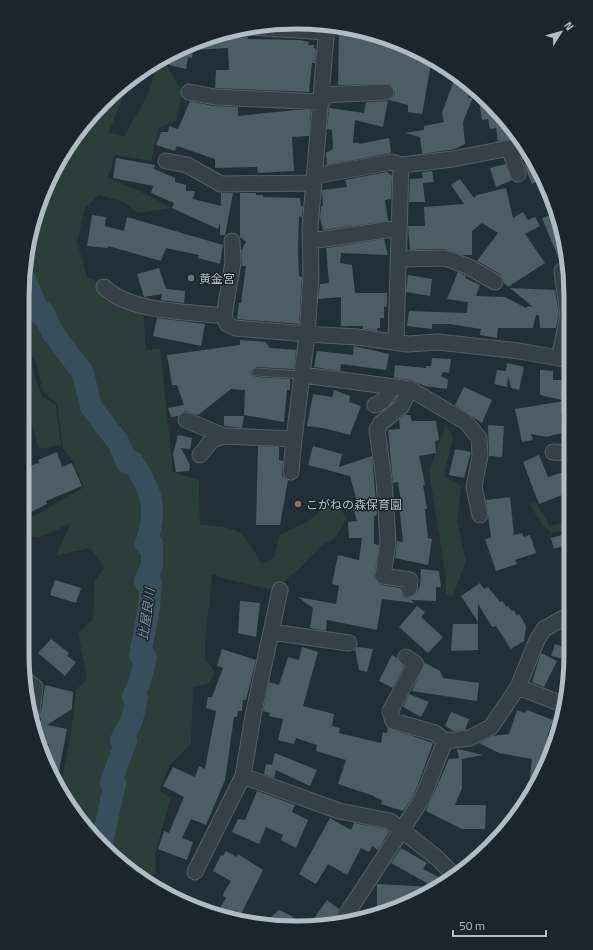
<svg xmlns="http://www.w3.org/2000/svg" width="593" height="950" font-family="'Titillium Web','Noto Sans JP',sans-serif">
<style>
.green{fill:#2b3e39}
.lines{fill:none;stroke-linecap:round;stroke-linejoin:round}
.river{stroke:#384e5b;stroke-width:22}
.building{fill:#4e5c64}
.service-casing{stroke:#545e64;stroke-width:9}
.minor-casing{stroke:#545e64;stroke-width:17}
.service{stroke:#364046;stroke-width:7}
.minor{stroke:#364046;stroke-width:15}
.worship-dot{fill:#6b7280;stroke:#1c252b;stroke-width:1.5}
.education-dot{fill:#8d6e63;stroke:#1c252b;stroke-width:1.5}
.labels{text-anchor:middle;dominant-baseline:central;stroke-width:3;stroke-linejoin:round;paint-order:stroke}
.poi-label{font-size:12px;fill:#b1bbc3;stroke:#1c252b;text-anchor:start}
.water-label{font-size:13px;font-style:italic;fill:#7492a3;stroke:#1c252b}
.rim{fill:none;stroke:#b1bbc3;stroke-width:5}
</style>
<rect width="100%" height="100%" fill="#232f36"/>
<path class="green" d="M170,54L167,66L182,92L177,120L159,128L151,161L115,155L108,178L148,195L171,208L138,213L124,202L99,195L85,208L77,241L87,277L111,288L143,311L146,350L160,349L173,472L199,480L200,525C240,527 242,530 262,564L274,558L279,535L307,522L326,507L340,505L346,520L335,538L321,546L299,569L273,590L225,579L212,574L205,643V659L215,672L208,684L193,687L191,743L170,765L159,790L171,798L155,854L156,872L145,880L129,871L68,806L60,789L71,733L76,690L87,679L78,633L93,619L95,580L105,567L90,548L56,555L71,523L38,538L23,534V529L29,519L84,487L73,461L63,449L57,403L43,392L36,362L24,344V261L43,191L79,129L116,90L129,81L109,132L124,137C136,114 156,88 156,61Z
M24,352L29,359L42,396L56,405L61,445L39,449L31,420L23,418Z
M446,425L453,437L444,476L461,486L457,521L466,561L452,598L446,594V579L429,471Z
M536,503L550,526L569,521V548L564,531L552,533L543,525L529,504Z"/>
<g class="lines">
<path class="river" d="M24,278L40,314L43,312L52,332L83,373L91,407L118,442L127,463L132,461C152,491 158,508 146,544H152V565L145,581L151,582L149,608L140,655L146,657L140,681L133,697L137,698L132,720L121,740L126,741L111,782L115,783L102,842"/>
</g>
<path class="building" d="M339,27L368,31L418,50L432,59L422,114L408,112V105L389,100L394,96L395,92L390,84L338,85Z
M218,34L219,39L248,37V39L299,40L309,42L308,45H314V48L316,49L315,63H312L309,92L215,88L216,70H229L228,48L193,50L192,58L188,57L186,69L169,65L172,53L208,36Z
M455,77L466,81L471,86L468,98L473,97L463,122L465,144L455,149L422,154L420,137L405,133L424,130V126L444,122L442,113Z
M478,93L514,129L516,140L498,141L496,128L490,129L488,119L482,120Z
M190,101L213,106L238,107V116L296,110H311L309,136L292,137L294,171L258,173L257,167L215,168V159L177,146L175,151L156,145L161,132H168L169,126L178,129Z
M388,101L383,127L355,120L353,143H359V144L389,138L391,153L327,165L326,153L333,149L332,130L327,129L329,108L364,113L366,102Z
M116,158L155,165L154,169L175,178V182L186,185V191H195L193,199L221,206V193H233L225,235H220V223L218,229L172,208L174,203L151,193L153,186L113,178Z
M533,160L544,178L532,184L524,164Z
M505,164L512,180L496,187L490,168Z
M432,171L434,182L423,183L425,202H409L410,179L423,178L422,172Z
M387,172L392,176L391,199L385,200L388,221L323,230L320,218L321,206H323L322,190L347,187L345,180Z
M460,179L474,198L477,195L506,188L513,218L523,212L528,220L535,217L540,226L525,234L545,263L508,287L504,283L500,274L477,261L498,233L482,223L472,231V255H462L445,249L410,250L408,226H425L424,207L464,204L451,185Z
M240,193H256V195H263V197L300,198L301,206H303L302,217L299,216L298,251L299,276L302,277L299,324L237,319L239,303H241L246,266H242L241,251L246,242L240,237Z
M557,213L562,225L568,261L560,262L542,218Z
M92,215L106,217L105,226L124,231L127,217L223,245L220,264L198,258L199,255L166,248L161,261L108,246V248L87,246Z
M384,239L388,255L341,253L340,263L352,265L355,293H387V306L384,307V318H380V328H377V331L363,329V326H341V297L318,299L320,284L329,283L326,248Z
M159,268L166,289L185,291L184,303L161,300L162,294L144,297L137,274Z
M458,272L466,276L465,278L480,285L476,296L505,297L526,308L528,306L533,307L510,288L555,290L559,315L556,328H540L539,315H536L533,328H498L497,338L480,335L481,329L449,324H432V329L407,326L409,311L467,313L468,302L447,299Z
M408,275L432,279L430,296L406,292Z
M157,318L205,324L201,346L153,336Z
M240,340L265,342L270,348L296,350L294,369L256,367L251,371L252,375L256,377L290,379V390H287L284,422L244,415L245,390L231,389L198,415L185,411L178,416L171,417L168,408L184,405L177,385H172L167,355L240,345Z
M354,346L389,354L386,370L341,364L340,371L314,367L317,351L353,355Z
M432,358L451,359L449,373L443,372L441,376L448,380L447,389L425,386L411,380L394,378L395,365L426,368V366H431Z
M507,363L524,367L519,390L511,388L508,376L507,387L494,384L497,370L506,371Z
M540,370L553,371V380H562V400L540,395Z
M464,387L492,400L482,423L455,405Z
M334,390L350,396L349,402L361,406L350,435L323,428L307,426L313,394L332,397Z
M570,400V415L561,414L562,433L546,437L531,434L533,440L522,442L515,409Z
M405,415H410L412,421H436L439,440L435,441L436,453L419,456L425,485H423L427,509H425L428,538L432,539L428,565L395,558L397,541L403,542L399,504L401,503L398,482L393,483L388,430L400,429L399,420Z
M224,416H244L242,428L224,426Z
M488,425L504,426L502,457L489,456Z
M178,435L192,438L190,449L181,448L190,465L189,471L176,472L173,454Z
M258,446L279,447V460L283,461L282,476L288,480L280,525H256Z
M313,446L342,454L339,467L372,456L377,515L374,516V544L379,545L374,578L381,585L400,588L403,596L408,598L416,594L420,586L421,569L439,571L441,587H436V601L411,600L414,603L382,599L377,630L327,620L326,631L310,628L313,608L298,597L336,604L339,586L332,584L338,555L359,560L362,538H349L348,522L357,521L352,504L357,502L350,476L308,465Z
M455,449L471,452L464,478L449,475Z
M57,452L62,467L72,463L82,486L46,501L47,504L23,516V468L39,463L38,460Z
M539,455L548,477L570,470V492L539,504L523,462Z
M510,497L514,535L522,533L524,537L530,535L536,553L515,560L517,564L496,571L485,539L491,538L486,500Z
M569,533V544L554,549L551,538Z
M55,580L81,588L76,603L50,595Z
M480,583L484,589L488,587L500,602L502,601L507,607L508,606L512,611L514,610L517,616L519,614L526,626L524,641L511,649L496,626L492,627L478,604V622L461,596Z
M240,601L260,603L256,637L238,633Z
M417,606L425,612L421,617L443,637L428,653L399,627Z
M453,624H478V650L451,651Z
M51,639L69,653L67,656L76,662L65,676L38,653Z
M555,644L569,649V660L551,656Z
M302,647L318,652L303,706L334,714L332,726L340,728L339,733L381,743L383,732L387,733L388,728L433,743L414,795L403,811L381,804L382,800L374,797V796L338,784L346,760L316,751L317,745L296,738L294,744L278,740L283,719L269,716L270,713L263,711L269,682L279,685L288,657L299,660Z
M357,647L373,649L367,672L359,670L355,649Z
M222,649L256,660L246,700H243L242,711H238L237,717H234L225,780L206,825L191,819L182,838L193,842L187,860L158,849L164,831L169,833L184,797L163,786L173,767L195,777L199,766L205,769L216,711L206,708L208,697H212L223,668L217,666Z
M541,653L557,661L544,687L532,682Z
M392,655L397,658L404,667L393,688L379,681Z
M425,663L440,671L443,678L479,683L477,701L412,691Z
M45,685L73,692L72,709L47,725L67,729L57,782L47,762L49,744L37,742L36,739L41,718L38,717L41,712Z
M409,694L429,702L421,717L403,707Z
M517,710L525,713L527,710L553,720L547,737L555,741L550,758L528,796L532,759L499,753L479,743L492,736L509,734Z
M451,712L469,719L465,730L454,731L445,726Z
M457,749L483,755L462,759V788L455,805H486L485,829H462L426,811L449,759L459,758Z
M275,753L317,770L310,786L276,770L274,778L264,774L266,764L272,765Z
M257,791L295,805L292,812L308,820L296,848L281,840L283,835L266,827L259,844L232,832L238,819L245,820Z
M330,818L351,830L354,823L386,829L389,832L378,850L372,846L369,852L361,848L347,875L328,864L316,884L299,874Z
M401,848L427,863L423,869L448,882L377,914V884L434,887L391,863Z
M226,851L237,857L238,854L263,870L241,914L235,910L231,917L219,910L226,898L223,896L224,892L231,881L213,871L221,855L223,856Z
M327,900L339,909L333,922L310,924Z
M279,910L292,916L298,925L279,927L263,924Z"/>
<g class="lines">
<defs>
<path id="service" d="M256,372L302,375"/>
<path id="minor" d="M327,25L310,228L311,277L307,334L357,337L408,344L438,342L519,351L570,360
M251,27L326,32
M189,92L215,97L322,102
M322,95L386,92
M509,148L518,174
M166,161L187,165L221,184L314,183
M314,176L392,162L401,165L453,159L509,148L521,151L526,149
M311,241L399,228
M398,259L445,258L467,266L495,282
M104,287C132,313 186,311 224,316
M396,341L401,165
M559,358L568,316L562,271L569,270
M303,375L410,389L466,422L479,438L480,456L474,487L480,515
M375,405L383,401L393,387
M186,420L224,436L294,439L307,334L235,328L227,324L224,316L233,262L232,241
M553,452L570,453
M200,455L212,440L224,436
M291,472L294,439
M409,589L410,580L383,576L388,542L384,480L377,430L381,423L401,407L410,389
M280,590L253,716L243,776L339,811L390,821L437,858L455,876
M271,632L349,643
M406,657L416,664L390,711L393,721L435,733L445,741
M26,680L35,687L32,711
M518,687L565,705
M195,872L243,776
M342,921L422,799L445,741L470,738L491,727L518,687L537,640L544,629L569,615"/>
</defs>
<use href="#service" class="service-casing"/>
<use href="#minor" class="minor-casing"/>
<use href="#service" class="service"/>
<use href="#minor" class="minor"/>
</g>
<circle class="worship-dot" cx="191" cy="278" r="4"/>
<circle class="education-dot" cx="298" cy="504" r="4"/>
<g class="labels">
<g class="poi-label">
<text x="199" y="278">黄金宮</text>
<text x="306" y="504">こがねの森保育園</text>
</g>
<g class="water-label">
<text transform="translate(146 614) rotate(-82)">比屋良川</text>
</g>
</g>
<path d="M0 0H593V950H0ZM296 29H297A267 267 0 0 1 564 296V654A267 267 0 0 1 297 921H296A267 267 0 0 1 29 654V296A267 267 0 0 1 296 29Z" fill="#1c252b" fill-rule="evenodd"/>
<path class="rim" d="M296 29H297A267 267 0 0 1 564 296V654A267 267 0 0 1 297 921H296A267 267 0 0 1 29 654V296A267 267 0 0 1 296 29Z"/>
<g transform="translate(561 32) rotate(53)" stroke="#1c252b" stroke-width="3" paint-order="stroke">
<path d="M0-3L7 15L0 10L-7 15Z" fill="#b1bbc3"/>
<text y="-6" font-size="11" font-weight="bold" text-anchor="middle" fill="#b1bbc3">N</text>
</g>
<path d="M453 930v6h93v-6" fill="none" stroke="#b1bbc3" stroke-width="2"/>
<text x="459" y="930" font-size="12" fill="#b1bbc3" stroke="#1c252b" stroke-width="3" paint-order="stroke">50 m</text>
</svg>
